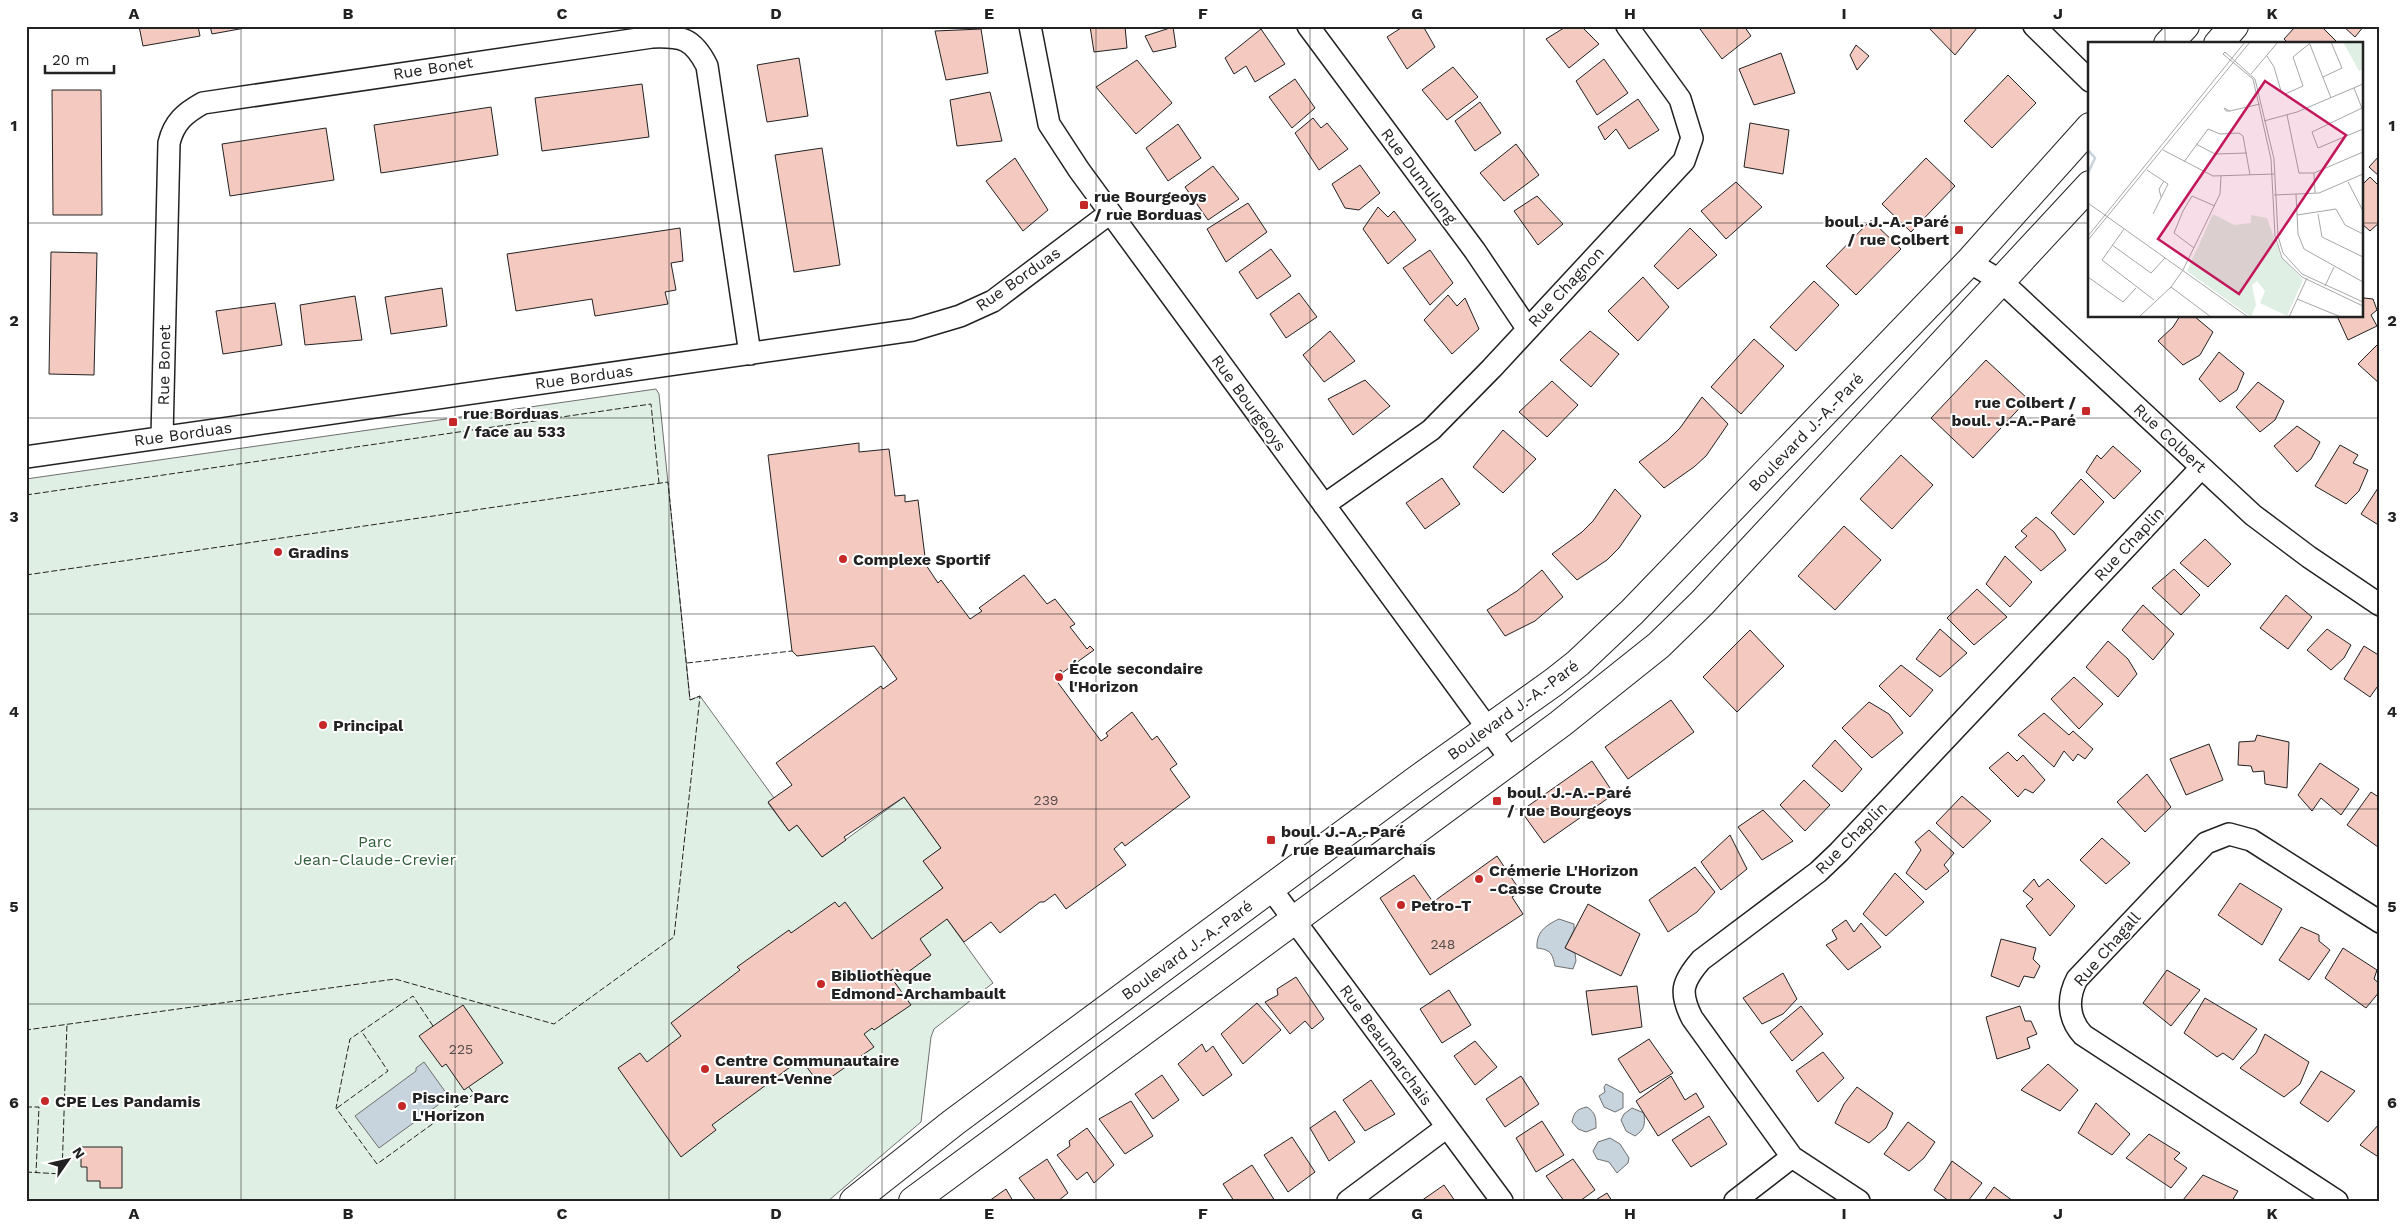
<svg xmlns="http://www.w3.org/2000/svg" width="2406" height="1227" font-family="'Work Sans',sans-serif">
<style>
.green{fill:#e0efe3;stroke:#6f6f6f}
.water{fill:#c7d3dd;stroke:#6f6f6f}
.building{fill:#f3c9c0;stroke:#222}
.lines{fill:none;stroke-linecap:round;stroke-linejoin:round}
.street-casing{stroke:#222;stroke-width:24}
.secondary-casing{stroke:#222;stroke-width:30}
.street{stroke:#fff;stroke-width:21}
.secondary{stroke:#fff;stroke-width:28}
.fence{stroke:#222;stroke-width:1;stroke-dasharray:6 2.5;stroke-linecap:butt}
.grid{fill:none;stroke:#222;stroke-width:1;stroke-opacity:0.55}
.poi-dot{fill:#c62828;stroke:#fff;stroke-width:2}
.labels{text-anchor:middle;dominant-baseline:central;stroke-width:4;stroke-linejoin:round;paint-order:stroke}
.number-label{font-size:14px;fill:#564c4a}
.street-label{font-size:16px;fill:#222;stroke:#fff}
.poi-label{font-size:16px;font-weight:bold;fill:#222;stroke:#fff;text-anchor:start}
.park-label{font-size:16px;fill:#2f5e38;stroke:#fff}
.inset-river{fill:none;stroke:#c7d3dd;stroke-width:2.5}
.inset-road{fill:none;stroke:#a7a7a7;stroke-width:1}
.view{fill:#c2185b;fill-opacity:0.15;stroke:#c2185b;stroke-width:2.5}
.inset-edge{fill:none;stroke:#222;stroke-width:2.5}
.neatline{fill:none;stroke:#222;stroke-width:2}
.grid-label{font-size:16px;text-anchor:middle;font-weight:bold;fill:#222}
</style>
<rect width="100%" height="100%" fill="#fff"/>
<path class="green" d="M656,389L659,394L690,700L700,696L774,798L768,803L789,831L797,825L822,857L904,797L941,848L924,861L943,888L931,897L993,983L934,1029L931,1037L921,1122L828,1201H26V479Z"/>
<path class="water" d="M1559,919L1574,924V930L1565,948L1575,953L1576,961L1573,969L1555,966C1552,953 1551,950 1537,948C1536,932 1546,925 1559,919Z
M424,1062L449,1097L379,1148L355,1116L416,1071V1068Z
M1606,1084L1623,1093V1108L1615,1112L1604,1107L1599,1096L1605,1092L1604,1087Z
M1587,1107C1596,1113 1596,1118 1596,1128L1586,1132L1578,1129L1572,1122C1574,1112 1577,1109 1587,1107Z
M1632,1108L1644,1113C1645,1125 1645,1129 1635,1136L1626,1131L1621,1120L1624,1114Z
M1610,1138L1620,1144L1629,1158L1628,1163L1617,1173L1609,1162L1597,1159L1593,1151L1598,1142Z"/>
<path class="building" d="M139,26H198L200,36L143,46Z
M210,26H256L212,34Z
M1090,26H1125L1127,48L1094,52Z
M1404,26H1423L1435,47L1407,69L1387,37Z
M1567,26H1581L1599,44L1569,68L1546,39Z
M1704,26H1744L1751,36L1722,59L1700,29Z
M1927,26H1975L1977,28L1955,55Z
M2296,26H2321L2337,42L2335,44H2289L2284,39Z
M2343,26H2364L2355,37Z
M1173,27L1176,47L1153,52L1145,36Z
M981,29L988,73L946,80L935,31Z
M1261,29L1285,64L1255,82L1246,66L1234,74L1225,58Z
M1856,45L1869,56L1857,70L1850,55Z
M1781,53L1795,93L1754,105L1739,69Z
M799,58L808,116L767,122L757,65Z
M1604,59L1628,93L1597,115L1576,81Z
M1137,60L1172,103L1136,134L1096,87Z
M1453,67L1478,97L1447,120L1422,90Z
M2008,75L2036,103L1992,148L1964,121Z
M1295,79L1315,108L1292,128L1269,97Z
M642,84L649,137L542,151L535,98Z
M52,90H101L102,215H53Z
M990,92L1002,141L957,146L950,100Z
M1638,99L1659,130L1629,149L1616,129L1605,140L1598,127Z
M1480,102L1501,133L1475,151L1455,121Z
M491,107L498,155L381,173L374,125Z
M1313,118L1321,128L1327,123L1348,149L1319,170L1295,133Z
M1750,123L1789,130L1783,174L1744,167Z
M1178,124L1201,158L1168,181L1146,148Z
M326,128L334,180L230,196L222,144Z
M1516,144L1539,175L1504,201L1480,173Z
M822,148L840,265L794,272L775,155Z
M2380,155V177L2369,167Z
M1015,158L1048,210L1023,231L986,181Z
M1926,158L1955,186L1911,232L1882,204Z
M1360,165L1380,193L1359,210L1345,208L1332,184Z
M1213,166L1239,199L1208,220L1185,187Z
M2370,177L2380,187V222L2370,231L2362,224V185Z
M1736,182L1762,207L1726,239L1701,211Z
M1537,196L1563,224L1538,245L1514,211Z
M1248,203L1267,232L1226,262L1207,229Z
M1378,207L1388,217L1394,211L1416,240L1388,264L1363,229Z
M1871,220L1901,249L1856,295L1826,266Z
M680,228L683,261L671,263L676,290L665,292L668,304L595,316L592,299L516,311L507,254Z
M1690,228L1717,255L1678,289L1654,266Z
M1271,249L1291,276L1257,299L1239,272Z
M1430,250L1453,283L1430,305L1403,268Z
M51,252L97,253L94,375L49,374Z
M1643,277L1669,307L1638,341L1608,311Z
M1814,281L1839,305L1796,351L1770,327Z
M442,288L447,326L391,334L385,297Z
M1299,293L1317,317L1286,338L1270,314Z
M2362,293L2364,298L2373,299L2377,310L2371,315L2377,326L2348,340L2337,316H2362Z
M1448,295L1457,306L1465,298L1479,329L1452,354L1424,320Z
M355,296L362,340L305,345L300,305Z
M275,303L282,345L223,354L216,311Z
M2180,316H2194L2213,332L2200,355L2183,365L2158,341L2173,327Z
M1330,331L1355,361L1324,382L1303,355Z
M1590,331L1619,354L1591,387L1560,360Z
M1754,339L1784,366L1741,414L1711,387Z
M2380,342V384L2358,364Z
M2219,352L2244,373L2237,390L2220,402L2199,379Z
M1986,360L2028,399L1973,458L1931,418Z
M1365,380L1390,406L1353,435L1328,399Z
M1552,381L1578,405L1547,437L1519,412Z
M2258,382L2284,401L2275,420L2260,432L2236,407Z
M1702,397L1728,424L1706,456L1694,467L1664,488L1639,462L1668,440L1680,428Z
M2297,426L2320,442L2311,459L2297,472L2274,446Z
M1503,430L1536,459L1503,493L1473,467Z
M859,443V452L889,449L895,496L905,495V502L918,500L926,565L938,583L941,580L970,619L982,611L979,608L1024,575L1047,604L1055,599L1075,624L1070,627L1087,649L1090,646L1094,650L1062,673L1061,670L1053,676L1101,741L1108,736L1106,733L1132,712L1152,740L1157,736L1177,764L1170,769L1190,797L1125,846L1122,842L1114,849L1126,865L1066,909L1055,894L1044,902H1040L1000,933L991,922L964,942L947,919L920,939L931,955L900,978L893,969L888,973L911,1005L874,1030L872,1028L864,1034L874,1047L820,1085L801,1059L712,1125L716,1130L681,1157L618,1068L640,1053L647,1062L681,1036L671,1023L740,970L737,967L789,930L791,933L835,902L839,907L845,902L872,939L943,888L923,861L941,848L904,797L844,837L846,840L822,857L797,825L789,831L768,802L792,785L776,763L881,686L883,689L897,679L874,646L797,656L792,651L768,455Z
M2340,445L2358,455L2353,463L2368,470L2359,491L2346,504L2315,486Z
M2113,446L2141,471L2114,499L2086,472L2097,455L2101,459Z
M1901,455L1933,485L1892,529L1860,499Z
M1442,478L1460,504L1425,529L1406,503Z
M2081,479L2104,502L2074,535L2051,513Z
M2380,485V526L2361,514Z
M1615,489L1641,516L1619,548L1607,560L1577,580L1552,554L1582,532L1593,521Z
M2036,517L2054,532L2066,550L2041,571L2015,547L2027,536L2021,531Z
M1844,526L1881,560L1835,610L1798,576Z
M2205,539L2231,564L2208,587L2180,563Z
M2005,556L2032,582L2010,607L1986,584Z
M2174,569L2200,595L2181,615L2152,588Z
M1542,570L1563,597L1535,621L1505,636L1487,610L1517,591Z
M1977,589L2007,617L1974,645L1947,618Z
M2286,595L2312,617L2288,649L2260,628Z
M2143,605L2174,634L2153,660L2122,630Z
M1940,629L1967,653L1940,677L1916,659Z
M2327,629L2351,645L2344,658L2331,670L2307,650Z
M1750,630L1784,666L1737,712L1703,677Z
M2108,641L2128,659L2137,674L2118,697L2086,667Z
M2364,646L2380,656V683L2370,697L2344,679Z
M1901,665L1933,690L1910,717L1879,686Z
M2074,677L2103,704L2079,729L2051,699Z
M1671,700L1694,732L1628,779L1605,747Z
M1869,702L1889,714L1903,733L1872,758L1842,728Z
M2044,713L2069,735L2073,731L2093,749L2085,759L2078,754L2073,761L2064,751L2054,767L2018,735Z
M2257,735L2289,742L2287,788L2265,784L2264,771L2253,772L2251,766L2238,765L2239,742L2255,741Z
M1835,740L1862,769L1842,792L1812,766Z
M2209,744L2223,780L2186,795L2170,759Z
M2008,752L2017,761L2023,755L2045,780L2033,793L2025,789L2018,797L1989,768Z
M1592,761L1614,794L1544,843L1521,811Z
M2320,763L2359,789L2341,815L2321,798L2312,811L2298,795Z
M2147,774L2171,807L2145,832L2117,802Z
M1804,780L1830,805L1805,831L1780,805Z
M2371,792L2380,798L2378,847L2347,825Z
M1962,796L1991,821L1963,848L1936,823Z
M1763,810L1793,841L1762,860L1738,827Z
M1929,830L1954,853L1944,865L1949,871L1926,890L1906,873L1921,850L1915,842Z
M1730,835L1747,869L1721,890L1701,862Z
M2102,838L2130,863L2106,884L2080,860Z
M1497,856L1521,892L1512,897L1523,914L1430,975L1380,898L1414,875L1433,902Z
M1695,867L1715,892L1697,912L1668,932L1649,900Z
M1895,873L1924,902L1886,936L1863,914Z
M2034,879L2039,887L2048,879L2075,906L2050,936L2026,906L2033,899L2023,891Z
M2240,883L2282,909L2262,945L2218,915Z
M1588,904L1640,934L1621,976L1565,948Z
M1846,920L1854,932L1861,923L1881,947L1848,970L1826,945L1837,939L1832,930Z
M2301,927L2319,935V941L2330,950L2309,980L2279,960Z
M2001,939L2036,948L2033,959L2040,966L2034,978L2024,976L2019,987L1991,976Z
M2343,948L2377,970L2374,979L2380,984V991L2366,1008L2325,978Z
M2167,970L2200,990L2171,1026L2143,1003Z
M1783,973L1797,999L1783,1014L1762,1024L1743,998Z
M1296,977L1324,1019L1312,1029L1305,1021L1290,1034L1265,1002L1278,995L1277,989Z
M1637,986L1642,1027L1592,1035L1586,991Z
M1449,990L1471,1025L1442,1043L1420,1009Z
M2205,998L2257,1029L2233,1060L2223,1053L2217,1057L2184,1033Z
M1257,1003L1281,1030L1243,1064L1221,1034Z
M463,1005L503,1063L464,1090L446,1064L442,1067L419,1036Z
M1801,1006L1823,1034L1792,1061L1770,1032Z
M2020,1006L2025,1021H2031L2037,1034L2027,1038L2030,1048L1997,1059L1986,1017Z
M2265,1034L2309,1062L2300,1084L2284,1097L2240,1068L2256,1053Z
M1649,1039L1673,1073L1640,1093L1618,1059Z
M1475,1041L1497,1067L1475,1085L1454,1056Z
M1202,1044L1206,1052L1213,1046L1232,1075L1203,1096L1178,1064Z
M1823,1052L1844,1078L1818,1102L1796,1071Z
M2048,1064L2078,1090L2060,1111L2021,1090Z
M2321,1071L2355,1091L2328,1122L2300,1103Z
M1162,1075L1179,1100L1153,1119L1135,1094Z
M1521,1076L1539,1104L1505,1127L1486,1099Z
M1671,1076L1685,1100L1696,1093L1704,1107L1658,1136L1636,1101Z
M1371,1080L1395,1114L1365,1131L1343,1100Z
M1857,1087L1893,1113L1886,1128L1869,1143L1835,1123L1844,1104Z
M1131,1101L1153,1136L1125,1154L1099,1119Z
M2096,1103L2130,1134L2112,1155L2078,1133Z
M1335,1111L1355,1142L1329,1161L1310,1128Z
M1709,1116L1727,1144L1691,1167L1672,1140Z
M1542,1121L1564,1155L1536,1172L1516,1138Z
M1908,1122L1935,1142L1924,1158L1909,1171L1884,1154Z
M2380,1123V1158L2360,1145Z
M1087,1128L1114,1165L1094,1183L1087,1172L1077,1180L1057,1155L1070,1146L1069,1141Z
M2149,1134L2180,1153L2174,1159L2187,1168L2171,1188L2126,1158Z
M1292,1137L1315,1172L1288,1192L1264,1155Z
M81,1147H122V1188H100V1181H87V1167H81Z
M1047,1159L1068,1193L1058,1201H1036L1019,1178Z
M1573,1159L1595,1190L1580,1201H1564L1546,1176Z
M1952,1161L1982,1183L1968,1201H1949L1934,1190Z
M1252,1165L1275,1201H1234L1223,1184Z
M2203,1175L2238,1191L2232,1201L2183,1200Z
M1444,1185L1455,1201H1421Z
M1994,1187L2013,1201H1984Z
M1006,1189L1013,1201H989Z
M1607,1193L1612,1201H1594Z"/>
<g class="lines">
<defs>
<path id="street" d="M1030,26L1049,124L1079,170L1511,760
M1308,26L1475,251L1527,328
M2034,26L2090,81
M1969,262L2001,281L2253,515L2309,557L2380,605
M162,437L169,143C174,122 185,113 203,103L652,37C682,36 693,38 707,66L750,354
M26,457L913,330L960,316L993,301L1110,213
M1324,505L1431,430L1492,368L1684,161L1692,138L1680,99L1627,26
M1271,889L1502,1201
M1348,1201L1447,1127
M1735,1201L1792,1157
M1859,1201L1792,1157L1692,1018C1679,992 1682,982 1701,960L1818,872L1839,852L2201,468
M2337,1201L2083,1035C2068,1019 2067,998 2077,979L2206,843L2229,834L2251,840L2380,922"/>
<path id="secondary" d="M2168,44L2185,26
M2218,44L2234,26
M854,1201L954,1122L1418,779L1554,682L1578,663L1632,612L1969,262L2090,127
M913,1201L1560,724L1659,645L1702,603L2090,185"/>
</defs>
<use href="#street" class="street-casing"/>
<use href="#secondary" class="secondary-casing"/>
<use href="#street" class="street"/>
<use href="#secondary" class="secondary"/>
<path class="fence" d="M26,495L651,404L659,483
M26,575L668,482L690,700L700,696L674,937L554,1024L395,979L26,1030
M687,663L792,651
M433,1026L413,996L350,1039L336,1108L377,1164L474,1094L469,1087
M26,1107H39L36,1173
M337,1108L388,1071L362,1032
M26,1172L62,1174L67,1023"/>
</g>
<path class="grid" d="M241,26V1201M455,26V1201M669,26V1201M882,26V1201M1096,26V1201M1310,26V1201M1524,26V1201M1737,26V1201M1951,26V1201M2165,26V44M26,223H2090M2362,223H2380M2165,316V1201M26,418H2380M26,614H2380M26,809H2380M26,1004H2380"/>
<g class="poi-dot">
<rect x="1079" y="200" width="10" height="10" rx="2.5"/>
<rect x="1954" y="225" width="10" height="10" rx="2.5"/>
<rect x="2081" y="406" width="10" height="10" rx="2.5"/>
<rect x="448" y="417" width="10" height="10" rx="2.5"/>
<circle cx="278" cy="552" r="5"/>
<circle cx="843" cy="559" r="5"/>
<circle cx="1059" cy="677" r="5"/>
<circle cx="323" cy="725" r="5"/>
<rect x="1492" y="796" width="10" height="10" rx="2.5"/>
<rect x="1266" y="835" width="10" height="10" rx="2.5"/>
<circle cx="1479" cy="879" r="5"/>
<circle cx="1401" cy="905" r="5"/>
<circle cx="821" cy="984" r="5"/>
<circle cx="705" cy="1069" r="5"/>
<circle cx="45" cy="1101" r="5"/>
<circle cx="402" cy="1106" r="5"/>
</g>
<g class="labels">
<g class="number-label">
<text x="1046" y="800">239</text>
<text x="1443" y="944">248</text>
<text x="461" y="1049">225</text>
</g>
<g class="street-label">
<text transform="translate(433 68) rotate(-9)">Rue Bonet</text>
<text transform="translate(1419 176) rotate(53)">Rue Dumulong</text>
<text transform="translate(1018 279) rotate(-35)">Rue Borduas</text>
<text transform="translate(1566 287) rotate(-47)">Rue Chagnon</text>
<text transform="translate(164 365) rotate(-89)">Rue Bonet</text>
<text transform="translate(584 377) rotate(-8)">Rue Borduas</text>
<text transform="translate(1249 403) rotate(54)">Rue Bourgeoys</text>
<text transform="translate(1806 432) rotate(-46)">Boulevard J.-A.-Paré</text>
<text transform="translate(183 434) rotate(-8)">Rue Borduas</text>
<text transform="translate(2170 438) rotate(43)">Rue Colbert</text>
<text transform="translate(2129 544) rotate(-47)">Rue Chaplin</text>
<text transform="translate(1513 710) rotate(-36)">Boulevard J.-A.-Paré</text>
<text transform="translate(1851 838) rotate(-45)">Rue Chaplin</text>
<text transform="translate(2107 949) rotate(-49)">Rue Chagall</text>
<text transform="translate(1187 950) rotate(-36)">Boulevard J.-A.-Paré</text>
<text transform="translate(1386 1045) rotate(54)">Rue Beaumarchais</text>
</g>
<g class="poi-label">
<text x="1094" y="196">rue Bourgeoys<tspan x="1094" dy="18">/ rue Borduas</tspan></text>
<text x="1949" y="221" text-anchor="end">boul. J.-A.-Paré<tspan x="1949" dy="18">/ rue Colbert</tspan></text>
<text x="2076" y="402" text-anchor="end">rue Colbert /<tspan x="2076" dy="18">boul. J.-A.-Paré</tspan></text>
<text x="463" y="413">rue Borduas<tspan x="463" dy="18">/ face au 533</tspan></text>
<text x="288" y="552">Gradins</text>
<text x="853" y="559">Complexe Sportif</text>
<text x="1069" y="668">École secondaire<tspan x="1069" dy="18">l'Horizon</tspan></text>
<text x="333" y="725">Principal</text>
<text x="1507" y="792">boul. J.-A.-Paré<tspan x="1507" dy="18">/ rue Bourgeoys</tspan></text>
<text x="1281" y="831">boul. J.-A.-Paré<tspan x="1281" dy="18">/ rue Beaumarchais</tspan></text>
<text x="1489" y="870">Crémerie L'Horizon<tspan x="1489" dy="18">-Casse Croute</tspan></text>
<text x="1411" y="905">Petro-T</text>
<text x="831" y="975">Bibliothèque<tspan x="831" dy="18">Edmond-Archambault</tspan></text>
<text x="715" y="1060">Centre Communautaire<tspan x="715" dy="18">Laurent-Venne</tspan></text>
<text x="412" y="1097">Piscine Parc<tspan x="412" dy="18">L'Horizon</tspan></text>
<text x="55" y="1101">CPE Les Pandamis</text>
</g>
<g class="park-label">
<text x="375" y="841">Parc<tspan x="375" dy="18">Jean-Claude-Crevier</tspan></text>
</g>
</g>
<g transform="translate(2088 42)">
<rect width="275" height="275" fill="#fff"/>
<path d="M255,0H275V27L271,29ZM125,172L146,183L163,181V173L179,176L193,215L215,238L199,274L172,261L177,249L169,239L164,243L168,263L163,275L99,229Z" fill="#e0efe3"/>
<path class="inset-river" d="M0,108L7,116L0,131"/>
<path class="inset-road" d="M221,0L243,56M179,14L186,25L193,49L197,52L215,44L205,15L221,2M163,32L190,0M235,35L254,26L243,0M266,46L275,69M274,66L224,90L230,106L275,87M142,69L136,66L138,69H142L172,62M199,73L211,131H226L275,110M176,79L209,70L275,42M108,102L127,112L159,111M75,108L125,134L186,132M96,120L120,87L132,92L151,91L155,94L162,133M59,128L80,142L65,172M226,131L227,151M260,140L275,169M208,152L210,192L216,207L275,240M186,153L231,151L275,132M73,155L71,147L76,139M0,161L160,275M230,172L234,195L275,215M209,173L248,167L257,183L275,192M36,187L14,218L66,258M0,194L157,0M0,198L162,0M24,203L63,231L77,216M106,206L86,191L95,169L104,154L127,164M0,235L35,260L48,246M237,244L246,225M83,245L123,275M209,257L253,275M275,260L214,232L195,211L190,194L186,117L167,37L137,10L135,12L165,37L183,117L187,194L194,216L214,235L275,264M51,275L83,245L95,228L132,152L133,134M201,275L219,236"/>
<path class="view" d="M177,39L258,93L151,252L70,197Z"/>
<rect width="275" height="275" class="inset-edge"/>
</g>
<rect width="2406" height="1227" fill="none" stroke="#ffffff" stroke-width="55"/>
<g transform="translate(68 1160) rotate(56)" stroke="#ffffff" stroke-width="4" paint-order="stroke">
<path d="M0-4L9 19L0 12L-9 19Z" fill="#222222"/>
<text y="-8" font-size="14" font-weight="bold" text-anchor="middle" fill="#222222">N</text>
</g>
<path d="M45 65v8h69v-8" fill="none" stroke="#222222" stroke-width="2.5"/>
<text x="52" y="65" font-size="15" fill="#222222" stroke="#ffffff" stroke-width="4" paint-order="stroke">20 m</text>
<rect x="28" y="28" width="2350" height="1172" class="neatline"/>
<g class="grid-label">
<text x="134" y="19">A</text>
<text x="348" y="19">B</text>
<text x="562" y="19">C</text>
<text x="776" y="19">D</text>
<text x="989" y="19">E</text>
<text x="1203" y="19">F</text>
<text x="1417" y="19">G</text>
<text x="1630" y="19">H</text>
<text x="1844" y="19">I</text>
<text x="2058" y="19">J</text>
<text x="2272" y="19">K</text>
<text x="14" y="131">1</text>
<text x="2392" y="131">1</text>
<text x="14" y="326">2</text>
<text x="2392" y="326">2</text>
<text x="14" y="522">3</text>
<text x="2392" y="522">3</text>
<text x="14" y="717">4</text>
<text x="2392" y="717">4</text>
<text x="14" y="912">5</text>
<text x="2392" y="912">5</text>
<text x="14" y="1108">6</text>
<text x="2392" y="1108">6</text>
<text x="134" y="1219">A</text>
<text x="348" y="1219">B</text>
<text x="562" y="1219">C</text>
<text x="776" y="1219">D</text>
<text x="989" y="1219">E</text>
<text x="1203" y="1219">F</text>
<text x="1417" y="1219">G</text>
<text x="1630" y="1219">H</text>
<text x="1844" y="1219">I</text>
<text x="2058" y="1219">J</text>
<text x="2272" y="1219">K</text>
</g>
</svg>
